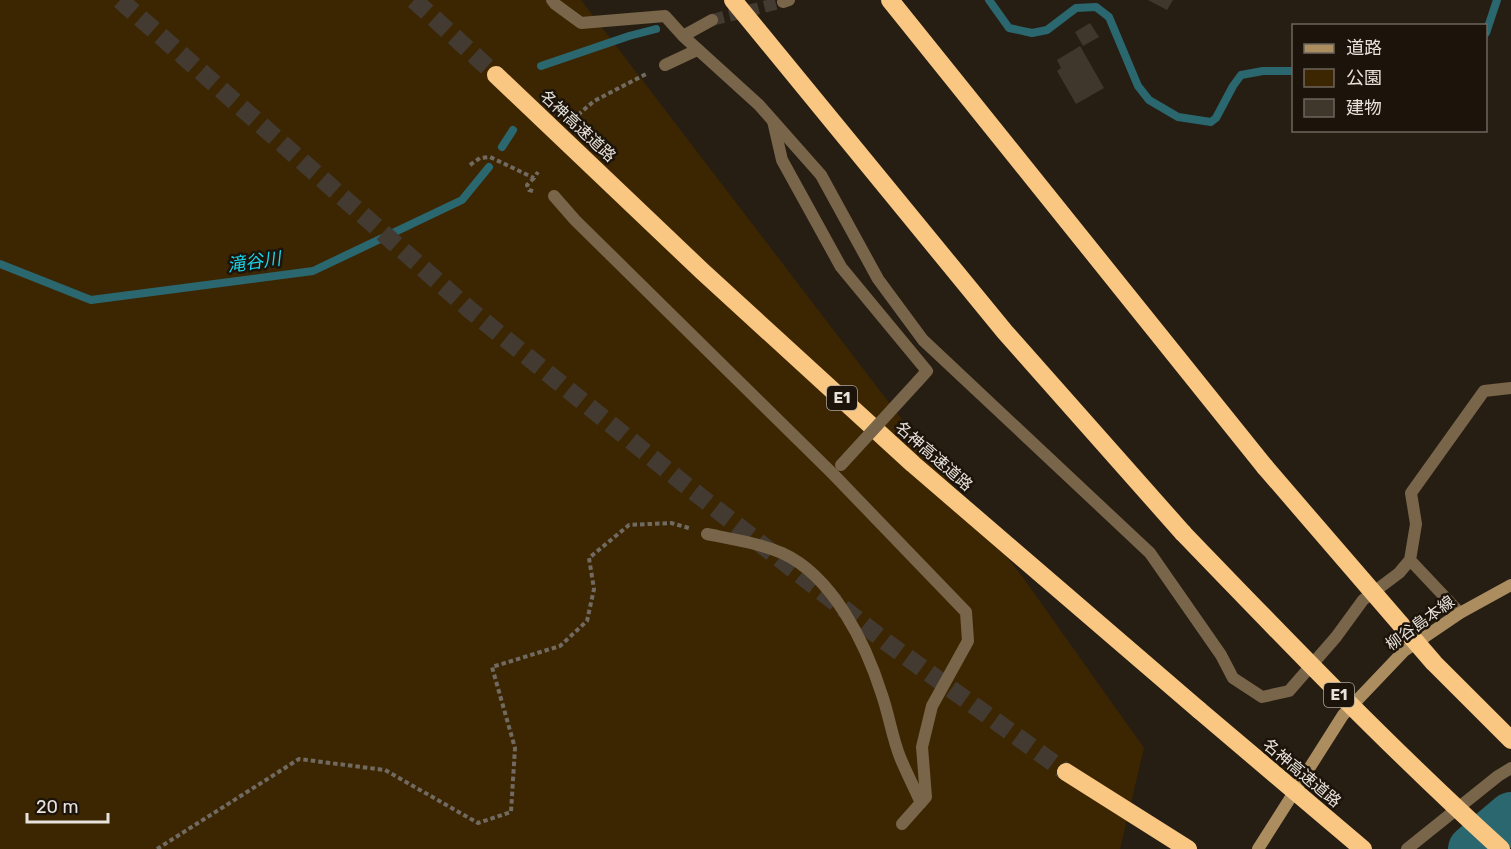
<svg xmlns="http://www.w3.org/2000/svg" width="1511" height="849" font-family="Rubik,'Noto Sans JP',sans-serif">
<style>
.green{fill:#3c2602}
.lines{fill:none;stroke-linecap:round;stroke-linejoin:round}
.stream{stroke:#2b676f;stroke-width:8}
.river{stroke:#2b676f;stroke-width:48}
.building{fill:#40372c}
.street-tunnel{stroke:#433b31;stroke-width:12;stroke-dasharray:12 6;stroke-linecap:butt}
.highway-tunnel{stroke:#433b31;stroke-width:18;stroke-dasharray:18 9;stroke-linecap:butt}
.path{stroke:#706a60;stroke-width:4;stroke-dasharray:4.5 3;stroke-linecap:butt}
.lane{stroke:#79654a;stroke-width:12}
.street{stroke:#79654a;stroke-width:12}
.secondary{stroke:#ac8d60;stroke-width:12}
.highway{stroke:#f9c781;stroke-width:18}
.lane-bridge{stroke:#79654a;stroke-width:12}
.highway-bridge{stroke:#f9c781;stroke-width:18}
.labels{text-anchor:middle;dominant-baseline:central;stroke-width:5;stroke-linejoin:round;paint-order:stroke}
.shield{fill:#1c140a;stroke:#aaa49c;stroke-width:1.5}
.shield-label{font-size:15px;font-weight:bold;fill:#e7e2db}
.street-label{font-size:16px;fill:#e7e2db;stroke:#1c140a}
.water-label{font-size:18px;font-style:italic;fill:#17d6ea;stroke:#1c140a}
</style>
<rect width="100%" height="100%" fill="#261e13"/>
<path class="green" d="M0,0H581L1024,579L1144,748L1120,849H0Z"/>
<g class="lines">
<path class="stream" d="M989,0L1009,28L1032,33L1047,30L1076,8L1096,7L1109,17L1138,86L1149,100L1178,117L1211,122L1216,118L1233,86L1241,75L1263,71H1294
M1486,33L1497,0
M541,66L629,36L656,29
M502,147L513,130
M0,264L91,300L313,271L462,200L489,167"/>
<path class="river" d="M1472,849L1511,816"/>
</g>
<path class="building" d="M1148,0H1173L1167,10Z
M1090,23L1099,37L1083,46L1075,32Z
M1080,46L1104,88L1076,104L1057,71L1061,68L1057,60Z"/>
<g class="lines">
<path class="street-tunnel" d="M712,20L783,2"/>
<path class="highway-tunnel" d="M120,0L470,310L683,483L886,642L1066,772
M414,0L496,75"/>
<path class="path" d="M578,115L594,101L648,73
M470,165L480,158L490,157L534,178L538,172
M534,178L527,185L529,190L536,192
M157,849L299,759L385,770L478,823L511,812L515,748L492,667L560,646L587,621L594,589L589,558L629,525L671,523L689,528"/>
<path class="lane" d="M773,121L782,160L841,267L927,371L918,381
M554,196L575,220L834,475L966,612L968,641L932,706L922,747L926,797L902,824
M707,534C732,539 758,543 782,553C833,576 866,644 882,695C889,715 892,737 900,757C906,772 914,787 921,803"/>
<path class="street" d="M552,0L555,4L581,23L665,16L683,36L712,20
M783,2L789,0
M683,36L759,105L821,175L878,279L923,340L1150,553L1221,655L1233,678L1262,697L1289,691L1336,637L1363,600L1399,573L1410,560L1460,613
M665,65L697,50
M1410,560L1416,524L1411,493L1484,391L1511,388
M1407,849L1498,776L1511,768"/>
<path class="secondary" d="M1258,849L1343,715L1404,651L1460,613L1511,585"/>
<path class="highway" d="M733,0L1005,332L1183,533
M890,0L1265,467
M496,75L702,271L913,464L1199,710
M1066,772L1188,849"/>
<path class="lane-bridge" d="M841,465L918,381"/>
<path class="highway-bridge" d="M1265,467L1434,663L1511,740
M1183,533C1287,641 1390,748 1501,849
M1199,710L1363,849"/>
</g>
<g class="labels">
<g class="shield">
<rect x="827" y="386" width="30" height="24" rx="4.5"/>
<rect x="1324" y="683" width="30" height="24" rx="4.5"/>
</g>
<g class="shield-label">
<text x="842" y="398">E1</text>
<text x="1339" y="695">E1</text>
</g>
<g class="street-label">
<text transform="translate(578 126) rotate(43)">名神高速道路</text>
<text transform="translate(934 456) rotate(41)">名神高速道路</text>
<text transform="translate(1420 623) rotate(-36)">柳谷島本線</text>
<text transform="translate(1302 773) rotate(40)">名神高速道路</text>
</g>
<g class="water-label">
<text transform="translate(254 262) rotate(-8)">滝谷川</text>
</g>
</g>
<rect x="1292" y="24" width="195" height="108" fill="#1c140a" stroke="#6d665e" stroke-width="1.5"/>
<rect x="1304" y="44" width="30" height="9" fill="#ac8d60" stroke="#6d665e" stroke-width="1.5"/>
<text x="1346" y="54" font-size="18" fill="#e7e2db">道路</text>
<rect x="1304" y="69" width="30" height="18" fill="#3c2602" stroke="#6d665e" stroke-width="1.5"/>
<text x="1346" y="84" font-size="18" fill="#e7e2db">公園</text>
<rect x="1304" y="99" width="30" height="18" fill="#40372c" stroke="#6d665e" stroke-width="1.5"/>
<text x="1346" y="114" font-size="18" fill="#e7e2db">建物</text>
<path d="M27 813v9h81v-9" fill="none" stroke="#e7e2db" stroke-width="3"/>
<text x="36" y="813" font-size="18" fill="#e7e2db" stroke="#1c140a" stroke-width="4.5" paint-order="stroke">20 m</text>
</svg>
